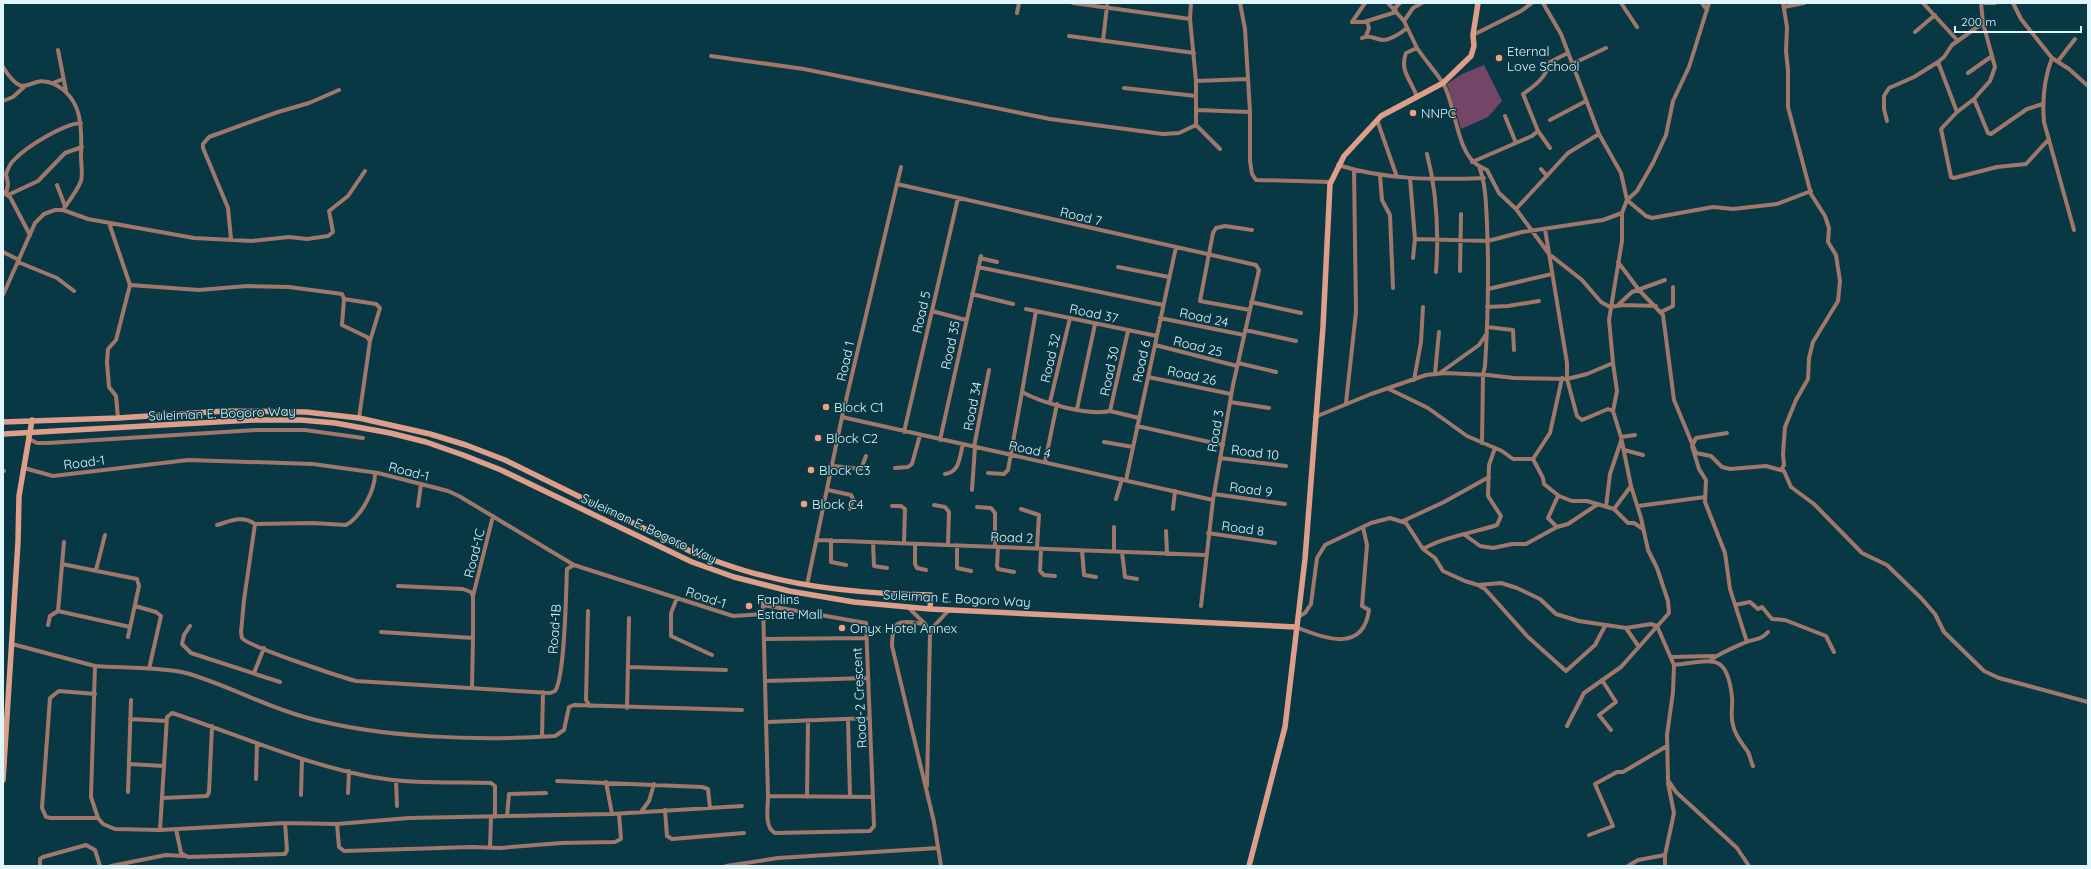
<svg xmlns="http://www.w3.org/2000/svg" width="2091" height="869" font-family="Quicksand,sans-serif">
<style>
.green{fill:#734667}
.lines{fill:none;stroke-linecap:round;stroke-linejoin:round}
.street{stroke:#a0776b;stroke-width:4}
.secondary{stroke:#df9e8a;stroke-width:5.5}
.poi-dot{fill:#f39f85;stroke:#083844;stroke-width:1.5}
.labels{text-anchor:middle;dominant-baseline:central;stroke-width:3;stroke-linejoin:round;paint-order:stroke}
.poi-label{font-size:13px;fill:#dff6fd;stroke:#083844;text-anchor:start}
.street-label{font-size:13px;fill:#dff6fd;stroke:#083844}
</style>
<rect width="100%" height="100%" fill="#083844"/>
<path class="green" d="M1484,65L1502,101L1488,117L1461,129L1447,84L1462,74Z"/>
<g class="lines">
<path class="street" d="M1073,3L1190,19
M1191,3L1190,19L1196,81V125L1220,149
M1240,3L1245,29L1250,112V161L1252,174L1256,180L1331,182
M1365,3L1352,22H1364L1396,12L1395,8L1400,3
M1388,3L1404,21L1417,48L1406,53C1399,71 1412,81 1417,97
M1543,3L1561,34L1599,134L1621,173L1627,200L1646,216L1652,218L1713,207L1733,209L1777,204L1811,191
M1621,3L1637,27
M1702,3L1707,10
M1923,3L1958,41
M1981,3L1983,23L1995,67L1990,81L1974,99L1988,133L1991,134L2027,109L2043,104
M1985,3H1995
M2013,3L2021,19L2052,58L2069,69L2088,86
M1784,7L1804,3
M1017,13L1019,3
M1404,21L1413,8L1422,3
M1915,32L1935,15
M1473,35L1521,11L1532,3
M1069,36L1194,53
M1366,36L1369,28L1367,21
M1362,38C1370,34 1376,40 1384,40C1391,39 1401,33 1407,28
M1103,41L1107,6
M1417,48C1425,60 1435,71 1443,83C1456,105 1456,153 1479,166C1486,185 1486,204 1487,224C1489,271 1488,319 1485,366L1483,375L1482,443
M58,50L66,91
M711,56L804,69L1050,119L1163,134L1179,133L1196,125
M2052,58C2044,79 2042,100 2044,122L2074,230
M2058,61L2075,39
M1938,62L1957,112
M1572,64L1606,48
M3,67C27,105 28,72 54,84C83,98 82,129 81,156C81,164 83,174 81,181C77,191 69,201 63,210
M1968,73L1992,56
M1196,81L1247,79
M53,83L63,79
M1124,88L1196,96
M1974,99L1957,112L1941,129L1951,177L1954,178L1997,167L2026,164L2049,139
M3,101L13,97L24,87
M1196,110L1250,112
M1505,116L1516,143
M1377,120L1397,177
M1550,120L1586,101
M1887,121L1884,109V96L1889,88L1914,77L1938,62L1944,57L1952,45L1983,23
M1550,148L1538,131L1523,94C1536,85 1546,77 1550,62L1568,53
M1427,154C1437,193 1439,231 1436,272
M1472,162L1532,136L1538,131
M1338,165C1386,180 1434,180 1484,178
M1479,166L1487,170L1499,193L1516,209L1549,254L1582,280L1601,302L1610,307L1623,305L1656,306
M1541,169L1547,176
M1380,175L1382,200L1390,215L1393,288
M1410,178L1415,239L1413,258
M897,184L1256,265L1259,270L1233,385L1213,500L1201,606
M57,185L65,206
M3,192L10,197L30,235
M6,194L8,184L6,174C8,169 10,163 14,160C26,147 63,124 81,123
M8,195L38,181L65,153L82,147
M1516,209L1568,153L1599,134
M109,223L130,285L116,340L108,349L107,362L109,387L116,396L118,418
M1545,229L1567,363V379L1577,416L1582,420L1608,409L1613,411
M231,239L228,208L203,148V144L209,137L278,112L309,103L339,90
M1415,239L1488,241L1522,232L1603,220L1622,213
M3,252L19,260
M980,258L997,262
M18,262L57,278L74,291
M1618,262L1639,290L1663,315L1674,400L1696,453L1711,456L1722,467L1730,469L1766,466L1784,471L1791,487L1814,504L1862,553L1887,565L1921,598L1935,614L1944,632L1984,671L1999,678L2088,702
M978,267L1163,305
M1118,267L1169,277
M1460,271L1461,214
M130,285L199,290L247,286L289,287L342,294L344,299L342,325L367,337L370,341
M1488,289L1552,274
M972,294L1013,304
M3,295L35,223L44,214L55,210H63L88,219L194,238L252,241L289,237L307,239L328,236L333,232L329,211L348,196L365,171
M344,299L376,304L380,308L370,341L359,418
M1251,302L1301,313
M1617,306L1632,292L1665,280
M1487,307L1508,306L1539,301
M1026,309L1157,336
M1250,310L1200,301L1213,233L1216,228L1225,226L1252,230
M932,311L966,320
M1036,311L1022,392C1042,403 1088,416 1110,411
M1661,312L1673,306V287
M1160,318L1244,335
M1487,327L1513,330L1514,350
M1245,330L1296,341
M1128,331L1110,411L1139,418
M1155,345L1237,366
M1238,363L1276,372
M1440,373L1479,345L1487,333
M1435,374L1439,332
M1148,377L1231,394
M1414,380L1421,342L1423,307
M1389,389L1428,408L1467,436L1502,451L1513,459H1533L1543,478L1544,484L1559,496L1572,501H1587L1614,509L1628,523H1634L1643,529
M1050,402L1070,318
M1230,402L1269,408
M1346,403L1356,312L1354,170
M1077,409L1095,324
M842,417L1213,500
M1315,417L1371,394L1426,375L1445,373L1488,375L1514,378L1567,379L1587,374L1613,363L1609,320L1622,241V213L1627,200L1637,191L1653,163L1666,135L1673,101L1689,67L1709,3
M1137,426L1223,445
M904,432L958,198
M1727,433L1696,438L1692,446L1699,469L1706,480L1705,502L1725,553L1730,589L1747,642
M1621,437L1635,435
M29,439L37,443H48L256,430H305L363,438
M940,440L981,256
M1104,442L1133,447
M974,447L989,370
M1624,450L1643,455
M1220,458L1286,466
M1533,459L1550,433L1562,378
M1045,462L1057,404
M833,466L861,469L866,456
M24,468L53,476L188,460L313,464L378,473L448,491L459,496L574,565L733,616L764,614
M895,468L908,467L912,464L920,435
M1781,470L1784,465L1783,454L1785,427L1796,400L1808,379L1809,358L1813,342L1838,301L1840,281L1836,255L1828,242L1829,228L1825,216L1811,194L1788,107V70L1786,51L1787,27L1783,3
M3,471H4
M988,473L1004,474L1008,470L1022,392
M945,474C960,472 959,458 963,444
M1126,480L1176,247
M828,490L851,495L853,499L850,509
M972,490L975,447
M1214,494L1285,504
M1116,499L1122,479
M934,505L945,507L949,512L948,545
M418,506L421,484
M892,506H901L905,509L904,543
M1638,506L1705,497
M977,507L991,508L995,513V547
M1606,507L1610,474L1621,441
M1021,509L1039,515L1037,548
M1173,509L1175,491
M1614,509L1631,486
M1403,521L1444,502L1489,477
M255,524L244,600L241,632L242,638C247,646 341,677 356,681L550,693L555,691C565,678 566,591 567,569L574,565
M217,525C231,521 242,515 255,524L312,523L346,525C361,517 375,490 375,474
M1557,527L1548,518L1558,496
M1166,531L1167,554
M1208,533L1275,543
M1465,535L1480,546L1493,548L1512,544H1526L1557,527L1568,524L1598,504
M818,540L1205,555
M831,540V562L846,565
M873,542L874,566L887,568
M915,544V564L917,568L926,570
M957,545V568L971,571
M998,547L997,566L998,569L1014,572
M1041,549L1040,571L1044,575L1055,576
M1423,549C1446,536 1473,533 1497,525L1501,516L1488,496L1489,465L1495,448
M1082,550L1084,575L1096,577
M1114,551V527
M1122,552L1125,577L1137,579
M62,564L137,579L139,586L128,637
M96,570L105,535
M807,585L842,417L901,167
M1478,585L1485,589L1528,637L1566,671L1595,645L1605,626
M398,586L463,589L471,592L473,596V638
M473,596L493,516
M677,598L671,613V636L712,655
M763,605L866,623L874,826L870,831L775,833C764,827 768,809 768,796L763,605V596
M1735,605L1750,602L1758,609L1762,607L1772,619L1785,620L1826,636L1834,652
M135,606L156,612L161,616L149,669
M908,607L925,624L930,634L927,786
M58,611L130,627
M58,611L64,542
M588,611L586,700L590,706
M1298,617L1305,613L1311,604L1317,558L1325,545L1371,523L1390,518L1406,523L1423,549L1435,558L1443,571L1465,581L1478,585L1501,583L1517,588L1540,599L1556,614L1579,621L1626,628L1651,624L1657,626L1674,665L1673,692L1667,735L1668,780L1676,792L1737,848L1749,866
M925,624C901,621 892,617 892,646L934,822L941,866
M48,625L50,616L58,611
M190,626L184,635L182,644L191,653L280,682
M1296,627C1325,639 1363,653 1369,610L1362,606L1367,545L1363,527
M1626,628L1639,647
M381,632L473,638L472,687
M930,634L934,626L949,610
M764,639L866,638
M12,644L95,666L91,797L98,818L103,824L115,829L160,830L285,823L337,824L409,818L612,814L742,806
M1671,657L1714,656
M1710,661C1715,655 1737,646 1746,642C1755,639 1761,640 1768,632
M1674,665C1712,661 1727,651 1732,697C1733,707 1730,716 1733,725C1735,736 1742,743 1748,752C1750,756 1751,762 1753,766
M95,666C121,668 162,667 186,673C228,685 266,707 308,718C382,738 478,741 555,736L564,730L569,707L574,705L742,710
M628,667L726,670
M254,673L264,648
M1602,680L1616,702L1599,715L1611,730
M766,681L868,678
M95,694L59,691L50,698L42,808L46,817L51,818H98
M627,708L629,618
M130,719L167,721
M848,719L850,797
M767,722L870,718
M1567,726L1584,693L1621,667L1669,613L1668,601L1657,568L1648,550L1641,518L1631,486L1621,437L1613,411L1617,391L1613,363
M542,737L543,692
M129,764L164,766
M256,779L257,743
M396,780L397,806
M557,781L702,787L708,789L710,808
M606,782L612,814
M128,792L131,700
M348,793L349,771
M301,795L302,760
M768,796L873,797
M807,797L808,720
M162,798L207,796L209,792L212,726
M665,810L667,836L672,839L744,833
M641,812L649,801L654,784
M507,816L509,794L546,793
M337,824L339,847L344,851L472,847L500,848L561,843L615,842L621,839L619,814
M176,829L181,853L188,857L285,854L287,850L285,823
M160,830L167,717L172,713C239,735 303,764 372,777C411,784 452,782 491,783L495,786V817
M1589,835L1613,826L1595,784L1617,772H1623L1667,746
M490,847L491,817
M40,866V859L43,857L86,845L95,850L100,866
M111,866L166,855L184,856
M726,866L778,858L938,848
M1628,866L1638,860L1665,855
M1665,866V855L1674,813L1668,783"/>
<path class="secondary" d="M3,422L118,418L225,411L306,412L359,418L430,434L466,445L505,460L694,553C716,561 738,570 761,575C816,590 874,594 931,595L930,609
M3,434L252,420H301L335,423L390,433L426,442L463,455L501,470L692,562L734,577L789,591L854,602L930,609L1296,627
M3,780L18,542L19,496L32,420
M1249,866L1285,727L1305,559L1323,327L1330,184L1344,156L1381,116L1443,83L1471,56L1474,46L1473,35L1478,3"/>
</g>
<g class="poi-dot">
<circle cx="1499" cy="58" r="4"/>
<circle cx="1413" cy="113" r="4"/>
<circle cx="826" cy="407" r="4"/>
<circle cx="818" cy="438" r="4"/>
<circle cx="811" cy="470" r="4"/>
<circle cx="804" cy="504" r="4"/>
<circle cx="749" cy="606" r="4"/>
<circle cx="842" cy="628" r="4"/>
</g>
<g class="labels">
<g class="poi-label">
<text x="1507" y="51">Eternal<tspan x="1507" dy="15">Love School</tspan></text>
<text x="1421" y="113">NNPC</text>
<text x="834" y="407">Block C1</text>
<text x="826" y="438">Block C2</text>
<text x="819" y="470">Block C3</text>
<text x="812" y="504">Block C4</text>
<text x="757" y="599">Faplins<tspan x="757" dy="15">Estate Mall</tspan></text>
<text x="850" y="628">Onyx Hotel Annex</text>
</g>
<g class="street-label">
<text transform="translate(1081 216) rotate(13)">Road 7</text>
<text transform="translate(921 312) rotate(-77)">Road 5</text>
<text transform="translate(1094 313) rotate(12)">Road 37</text>
<text transform="translate(1204 317) rotate(12)">Road 24</text>
<text transform="translate(950 345) rotate(-78)">Road 35</text>
<text transform="translate(1198 346) rotate(14)">Road 25</text>
<text transform="translate(1050 358) rotate(-77)">Road 32</text>
<text transform="translate(845 361) rotate(-77)">Road 1</text>
<text transform="translate(1141 361) rotate(-78)">Road 6</text>
<text transform="translate(1109 371) rotate(-78)">Road 30</text>
<text transform="translate(1192 375) rotate(12)">Road 26</text>
<text transform="translate(972 406) rotate(-79)">Road 34</text>
<text transform="translate(222 413) rotate(-2)">Suleiman E. Bogoro Way</text>
<text transform="translate(1215 431) rotate(-80)">Road 3</text>
<text transform="translate(1030 449) rotate(12)">Road 4</text>
<text transform="translate(1255 452) rotate(7)">Road 10</text>
<text transform="translate(84 462) rotate(-7)">Road-1</text>
<text transform="translate(409 471) rotate(14)">Road-1</text>
<text transform="translate(1251 489) rotate(8)">Road 9</text>
<text transform="translate(649 528) rotate(25)">Suleiman E. Bogoro Way</text>
<text transform="translate(1243 528) rotate(8)">Road 8</text>
<text transform="translate(1012 537) rotate(2)">Road 2</text>
<text transform="translate(474 553) rotate(-76)">Road-1C</text>
<text transform="translate(706 597) rotate(18)">Road-1</text>
<text transform="translate(957 598) rotate(3)">Suleiman E. Bogoro Way</text>
<text transform="translate(554 629) rotate(-86)">Road-1B</text>
<text transform="translate(859 698) rotate(-93)">Road-2 Crescent</text>
</g>
</g>
<rect width="2091" height="869" fill="none" stroke="#dff6fd" stroke-width="8"/>
<path d="M1955 26v6h126v-6" fill="none" stroke="#dff6fd" stroke-width="2"/>
<text x="1961" y="26" font-size="12" fill="#dff6fd" stroke="#083844" stroke-width="3" paint-order="stroke">200 m</text>
</svg>
